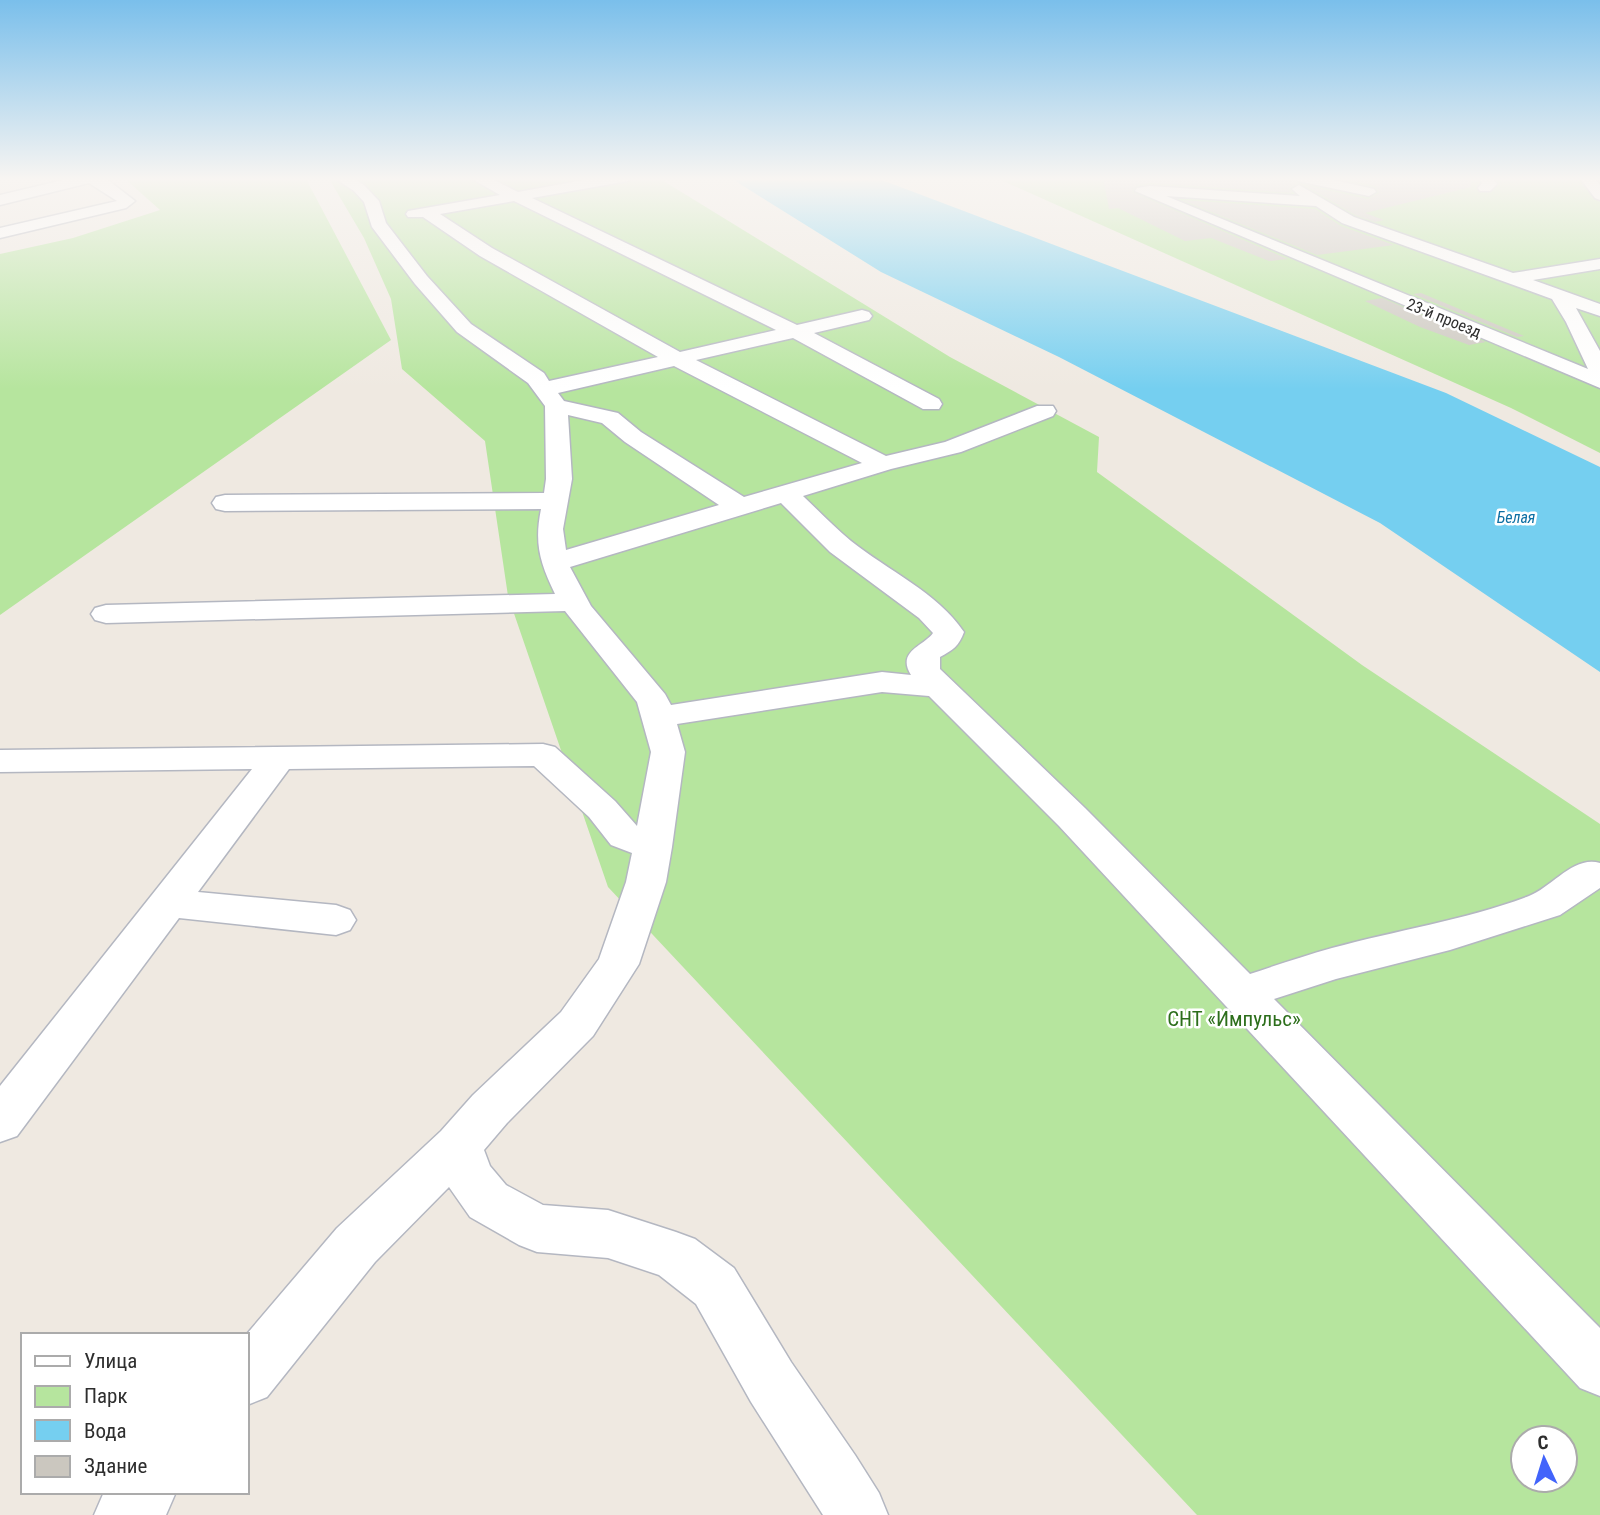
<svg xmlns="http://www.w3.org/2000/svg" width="1600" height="1515" font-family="'Roboto Condensed',sans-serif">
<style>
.green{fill:#b6e59e;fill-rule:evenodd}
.water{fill:#75cff0}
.building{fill:#cbc7bf}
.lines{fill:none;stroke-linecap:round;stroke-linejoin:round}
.minor-casing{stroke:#b4b7c1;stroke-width:3}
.minor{fill:#fff;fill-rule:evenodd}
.labels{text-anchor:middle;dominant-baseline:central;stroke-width:5;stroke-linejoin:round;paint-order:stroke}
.far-street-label{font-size:16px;fill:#2e2e2e;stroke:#fff}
.far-water-label{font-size:16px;font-style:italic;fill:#0d6fa3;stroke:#fff}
.near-park-label{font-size:21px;fill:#2c6e1b;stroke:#fff}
</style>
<rect width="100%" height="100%" fill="#efe9e1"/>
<path class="green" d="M123,177H305L391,340L0,615V254L73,238L160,210Z
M328,177H657L950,357L1099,437L1097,472L1362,665L1600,824V1515H1197L608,887L508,596L485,441L402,369L391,299L364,238ZM1523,1438H1565V1480H1523Z
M994,177H1600V453L1511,408Z"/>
<path class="water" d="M729,177H874L1446,393L1600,467V672L1380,523L1059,357L881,272Z"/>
<path class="building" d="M1103,177L1242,180L1243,177H1288L1297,183L1289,189L1292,193L1150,183L1137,185L1132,192L1288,259L1269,261L1211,238L1185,241L1118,208L1109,209Z
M1333,177H1470L1471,187L1365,213L1384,220L1375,222L1355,215L1304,185L1368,199L1379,193L1375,186Z
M1182,200L1315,209L1341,226L1394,245L1317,255Z
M1421,293L1524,336L1517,337L1413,294Z
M1382,298L1486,342L1469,345L1420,327L1365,301Z"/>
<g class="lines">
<defs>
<path id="minor" d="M76,177L108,180L135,201L126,208L0,238V228L117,201L89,183L0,205V195Z
M333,177H351L364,185L379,201L386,223L427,276L471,324L544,373L549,381L658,357L480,256L423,217H408L406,214L408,211L500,195L469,177H488L518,192L601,177H635L628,181L532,198L797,325L862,310L869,312L872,316L869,320L814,333L939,399L942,404L939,409H923L793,338L696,360L886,456L945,442L1037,406H1053L1056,411L1053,416L961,452L891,469L803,496C819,511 834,527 851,541C887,570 937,592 964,632C959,646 953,650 940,657V669L1085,808L1250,974C1277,965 1304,956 1332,948C1397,930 1466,920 1529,896C1552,887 1574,855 1600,863V888L1560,915L1450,950L1336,979L1274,999L1600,1328V1396L1580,1388L1059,826L929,696L882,692L677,724L685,752L672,847L666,882L639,964L593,1036L507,1123L484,1150L490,1166L506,1185L543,1205L608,1210L676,1232L695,1239L734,1268L791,1362L855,1455L879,1493L888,1515H823L751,1402L696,1304L659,1275L608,1258L537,1252L519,1245L470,1217L449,1187L375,1262L267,1397L247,1405L246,1335L337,1228L441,1131L473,1095L561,1012L599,959L626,882L632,853L611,845L589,817L534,766L289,769L198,892L336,905L350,910L356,920L350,930L336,935L179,918L17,1136L0,1142V1086L252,769L0,772V750L543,744L555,747L615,801L637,826L651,752L637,702L565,611L106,623L95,620L91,614L95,608L106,605L555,594C540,563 534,544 541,509L225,511L216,509L212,503L216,497L225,495L544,493L546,479L545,406L528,383L457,332L415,284L372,227L364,202L354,191ZM514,201L776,330L680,352L492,248L440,214ZM674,366L862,463L744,497L641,432L618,413L564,401L558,393ZM568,415L602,423L625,442L719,505L566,550L563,529L572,479ZM781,503L830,552L919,618L933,633C924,646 896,651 911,675L882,672L671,705L665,694L591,606L570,567Z
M1291,177H1320L1374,189L1376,192L1369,196L1298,181Z
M1478,177H1492L1497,184L1490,191H1480L1478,188L1482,183Z
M1579,177H1594L1600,185V200L1595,198Z
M1299,185L1354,217L1513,273L1600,259V269L1533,280L1600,304V316L1576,308L1600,351V388L1135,191L1137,188L1150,186L1300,196L1292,189ZM1166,196L1316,206L1342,223L1552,299L1566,322L1588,369Z
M104,1492H176L166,1515H94Z"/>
</defs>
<use href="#minor" class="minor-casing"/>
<use href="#minor" class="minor"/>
</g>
<linearGradient id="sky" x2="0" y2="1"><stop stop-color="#7abfeb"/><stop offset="0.46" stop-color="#f8f5f2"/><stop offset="1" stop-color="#f8f5f2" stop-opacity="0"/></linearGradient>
<rect width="1600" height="389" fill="url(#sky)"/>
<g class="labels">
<g class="far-street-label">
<text transform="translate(1444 318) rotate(22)">23-й проезд</text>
</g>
<g class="far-water-label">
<text x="1516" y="517">Белая</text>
</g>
<g class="near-park-label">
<text x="1234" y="1019">СНТ «Импульс»</text>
</g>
</g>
<rect x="21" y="1333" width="228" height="161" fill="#ffffff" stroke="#ababab" stroke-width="2"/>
<rect x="35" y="1356" width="35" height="10" fill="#ffffff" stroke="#ababab" stroke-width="2"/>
<text x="84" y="1368" font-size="21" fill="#2e2e2e">Улица</text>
<rect x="35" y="1386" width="35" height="21" fill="#b6e59e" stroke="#ababab" stroke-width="2"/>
<text x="84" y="1403" font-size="21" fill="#2e2e2e">Парк</text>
<rect x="35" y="1420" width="35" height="21" fill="#75cff0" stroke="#ababab" stroke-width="2"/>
<text x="84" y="1438" font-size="21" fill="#2e2e2e">Вода</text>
<rect x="35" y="1456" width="35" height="21" fill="#cbc7bf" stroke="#ababab" stroke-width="2"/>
<text x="84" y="1473" font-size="21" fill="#2e2e2e">Здание</text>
<g transform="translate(1544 1459) rotate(356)"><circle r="33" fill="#ffffff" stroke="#ababab" stroke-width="2"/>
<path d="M0-5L12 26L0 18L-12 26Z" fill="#4264fb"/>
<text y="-10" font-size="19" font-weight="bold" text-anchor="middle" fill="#2e2e2e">С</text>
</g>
</svg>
